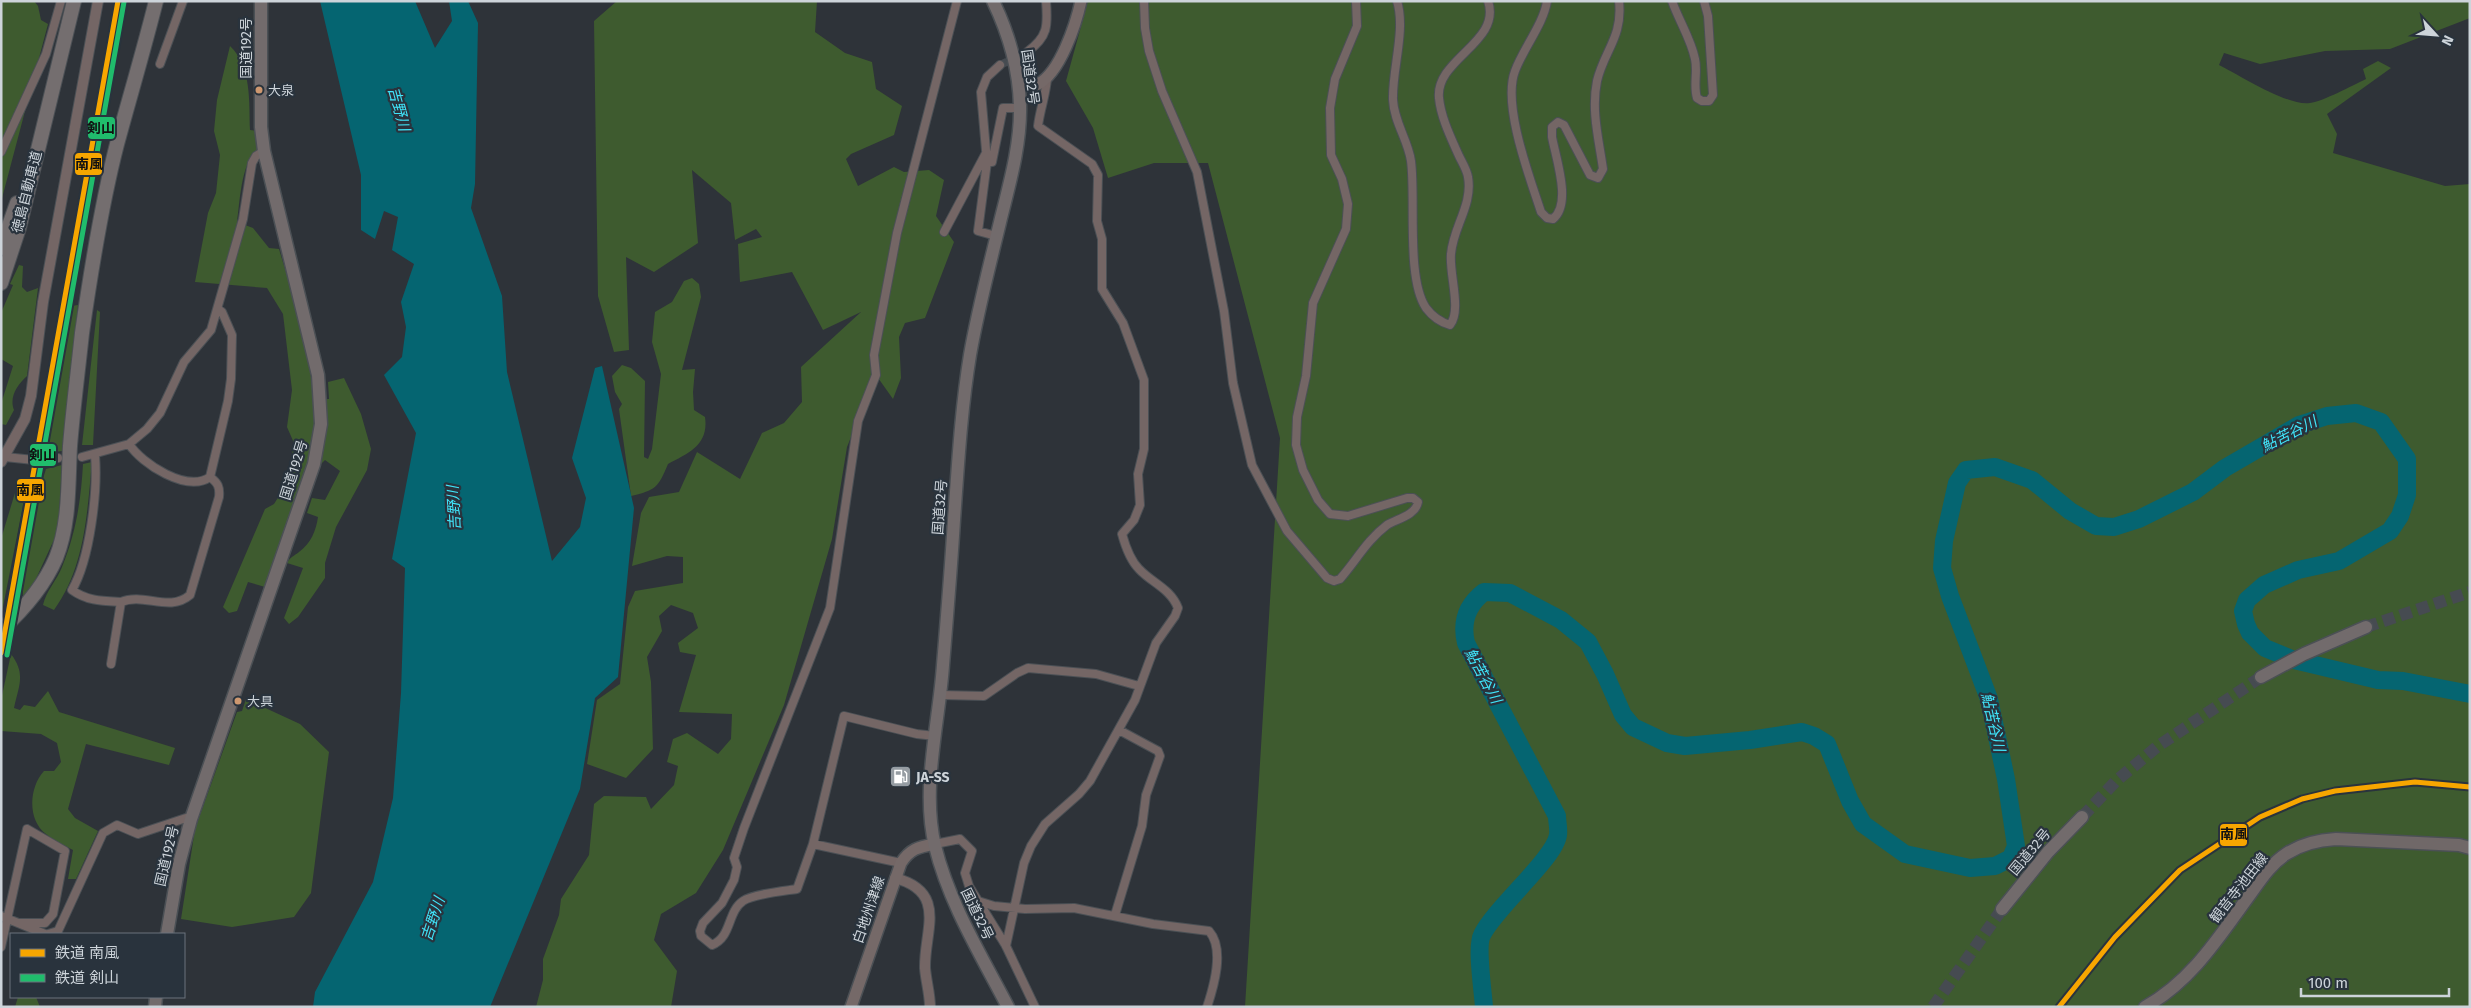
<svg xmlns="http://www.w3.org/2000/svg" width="2471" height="1008" font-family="'Fira Sans','Noto Sans JP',sans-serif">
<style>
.green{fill:#3e5b2f}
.water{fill:#056571}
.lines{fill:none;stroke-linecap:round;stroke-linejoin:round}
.river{stroke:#056571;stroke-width:18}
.minor-tunnel{stroke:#464b51;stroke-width:8;stroke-dasharray:8 4;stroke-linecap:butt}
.trunk-tunnel{stroke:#464b51;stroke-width:12;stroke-dasharray:12 6;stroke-linecap:butt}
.minor-casing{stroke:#4b5055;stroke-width:10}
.tertiary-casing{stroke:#4b5055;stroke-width:12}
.secondary-casing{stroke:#4b5055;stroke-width:14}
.primary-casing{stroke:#4b5055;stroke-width:15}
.trunk-casing{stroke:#4b5055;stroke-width:15}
.motorway-casing{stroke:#4b5055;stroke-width:16}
.minor{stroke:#746665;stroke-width:8}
.tertiary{stroke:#746665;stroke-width:10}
.secondary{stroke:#756968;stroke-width:11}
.primary{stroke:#706868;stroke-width:12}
.trunk{stroke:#726b6c;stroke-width:12}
.motorway{stroke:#746e6f;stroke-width:14}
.rail-1-casing{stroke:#29333d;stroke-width:9}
.rail-2-casing{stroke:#29333d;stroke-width:9}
.rail-1{stroke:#f7a600;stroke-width:5}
.rail-2{stroke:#20bc6c;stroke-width:5}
.bus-dot{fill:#cd976f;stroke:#29333d;stroke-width:2}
.labels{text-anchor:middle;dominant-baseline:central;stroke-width:4.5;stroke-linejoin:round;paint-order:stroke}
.bus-label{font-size:13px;fill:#cdd4da;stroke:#29333d;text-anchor:start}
.street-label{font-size:14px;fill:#cdd4da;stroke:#29333d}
.poi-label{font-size:14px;font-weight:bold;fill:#cdd4da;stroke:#29333d;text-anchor:start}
.water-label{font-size:15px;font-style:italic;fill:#40e5fa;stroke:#29333d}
.line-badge{stroke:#29333d;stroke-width:2}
.pale-badge-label{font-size:14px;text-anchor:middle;font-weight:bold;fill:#111}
</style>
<rect width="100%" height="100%" fill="#2e3339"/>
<path class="green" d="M1,1H34L38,6L41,20L48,24L1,202Z
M617,1H817L815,32L845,53L872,62L876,89L902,106L894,135L851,154L846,159L858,186L894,167L904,172L929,170L944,180L936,216L954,242L925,318L905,323L899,337L901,378L893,399L876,375L847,447L832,539L784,705L723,850L696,893L661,914L654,940L677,971L671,1007H536L543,980V959L559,915L561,899L589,855L594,804L604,796L646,797L651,809L674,785L678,766L667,762L673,739L687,733L718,754L731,739L732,714L679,712L696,655L680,652L678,643L698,628L693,613L671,605L659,616L662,631L647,657L651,682L653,749L626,778L587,764L597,700L620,684L628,607L635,591L683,583V557L667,556L632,566L641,513L649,497L679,492L697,452L740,479L762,433L784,423L802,402L801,367L861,312L823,330L792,272L740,282L738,244L762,237L756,229L735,240L731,203L692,170L698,243L654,272L626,257L629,350L614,352L598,296L594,21Z
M1088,1H2470V18L2390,49L2325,51L2260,64L2224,53L2219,65C2239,75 2289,107 2310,103C2324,101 2351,86 2366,79L2363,69L2378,61L2391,68L2327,114L2337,134L2333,153L2445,186L2470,184V1007H1245L1280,438L1208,163H1154L1108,178L1093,128L1066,81Z
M230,46C252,67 249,102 250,130L258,131L260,148C241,159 240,201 237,222L253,228L269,248L279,249L301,322L315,399H329L328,382L344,378L361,414L371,449L367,470L336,527L325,563V578L298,617L289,624L284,618L303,568L287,563C290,557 294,556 299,552C311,543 316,531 318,517L307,513L312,498L325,500L340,471L325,460L301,484L265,587L248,582L237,611L229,613L223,607L265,509L274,504L286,485L294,443L287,427L292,390L283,314L267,288L195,282L208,213L216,193L220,155L214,131L217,100Z
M19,265L23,266L22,287L27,292L38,288L27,376C17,385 9,397 14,410L6,425L1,424V404L13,366L1,359V313L13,285L10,284Z
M692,278L699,284L701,297L682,370L695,369L693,392L694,410L705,417C709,445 689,453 668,464C658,488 656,490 631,496L619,409L622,404L615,392L612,376L622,365L631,368L645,381L644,457L648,459L652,449L661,374L652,342L655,312L672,302L684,281Z
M78,305L62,451L46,453L71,306Z
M97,310L100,312L93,445H82Z
M92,462C87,514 85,567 54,610L43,605C46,591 57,580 62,567C76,533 81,500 83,464Z
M62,465L58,531L34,583L23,597L22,584L42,482L46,469Z
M28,480L1,617V539L18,483Z
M11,654C26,674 19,685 14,708L20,710L24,705L35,707L48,691L59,712L175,748L169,765L86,744L68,809L75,818L98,831L76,879H68L73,850C64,845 54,841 46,834C27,820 29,787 44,771H54L61,762L57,743L41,734L1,731V700Z
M246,699L300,724L329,752L311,893L294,917L232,927L181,919L195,829L237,712L242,711Z
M18,997H36L40,1007H15Z"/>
<path class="water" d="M320,1H415L435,48L452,21L449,1H468L478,23L475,184L471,208L502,296L507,372L552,561L580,527L586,498L572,458L595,368L602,366L634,508L618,677L595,698L580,789L490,1007H313L315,992L373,882L393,798L401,693L405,568L392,559L416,433L384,375L402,357L406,327L401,302L414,264L392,250L398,217L384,211L375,239L361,230V175Z"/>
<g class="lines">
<path class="river" d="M1484,1007C1483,992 1476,946 1482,935C1495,908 1555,858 1558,835C1559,829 1557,822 1557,816L1466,643C1461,622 1467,605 1484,592L1510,593L1561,620L1588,642L1605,674L1623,715L1633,727L1667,743L1685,746L1750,740L1802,732L1814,736L1827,744L1850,801L1863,824L1905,854L1970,868L1995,866L2011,858L2016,846L2006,779L1989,699L1950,596L1942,568L1944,541L1957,483L1966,470L1995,467L2032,480L2070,511L2096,526L2114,527L2139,519L2193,492L2225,468L2299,425L2327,416L2356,413L2381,422L2407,459V495L2400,516L2390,531L2339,561L2298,570L2264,585L2247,600L2243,611L2246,624L2250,633L2265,648L2294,660L2378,680L2403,681L2470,694"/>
<path class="minor-tunnel" d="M1000,65L1027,52"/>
<path class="trunk-tunnel" d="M2366,627L2470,592
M2082,817L2116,781L2158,746L2261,677
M1933,1007L2002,909"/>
<defs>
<path id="minor" d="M1144,1L1145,28L1149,51L1162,91L1197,172L1224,311L1233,383L1252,465L1287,531L1327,578L1334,581L1340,579C1356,561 1367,540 1387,525C1397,519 1416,515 1418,502L1413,498H1407L1348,516L1330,514L1318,500L1303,470L1296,445L1297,417L1306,376L1313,303L1346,229L1348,204L1342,179L1331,155L1330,108L1335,79L1357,26L1356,1
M1397,1C1406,30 1392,69 1393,100C1394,122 1408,140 1411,161C1416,198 1406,279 1426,308C1432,316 1440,322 1450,325C1462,310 1449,274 1451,254C1453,227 1473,205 1468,177C1467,170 1462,162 1459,156C1451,138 1441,118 1439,98C1435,59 1502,42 1488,1
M1547,1C1544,23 1523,49 1515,71C1502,105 1530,178 1541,212L1547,218L1553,219C1572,204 1556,159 1552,137V127L1558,122L1564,125L1590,175L1598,178L1603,169C1599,140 1591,111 1597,81C1604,51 1623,37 1619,1
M1672,1C1679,21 1691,39 1695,59C1698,72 1693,85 1697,98L1702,101H1709L1713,95L1708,16L1704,1
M1027,52C1048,37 1048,26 1046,1
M160,64L183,1
M1,152L46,54L61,1
M987,162H992L1003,108H1020
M944,232L986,153
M996,236L978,231L987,162L981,92L987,77L1000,65
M129,444C142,464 187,493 210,477L228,401L231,379L232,335L222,312L218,309
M95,455C98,491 90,559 72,590C87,601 102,601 121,602
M5,457L34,460L58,458
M82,457L129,444L147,429L160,413L184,362L211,330L243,219L252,163L256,156L264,151
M111,664L121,602C144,592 169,613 190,595L219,497C220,487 218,483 210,477
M941,695L984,696L1017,673L1028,668L1096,674L1139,686
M813,844L844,716L917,734L935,736
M935,844L960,839L972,851L965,873L969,886L1006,946L1035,1007
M901,863L813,844L797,889C784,891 753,894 743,901C727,912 732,937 712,945L701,936L700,931L703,923L722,903L734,880L737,867L734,858L744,828L830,608L858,421L876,375L874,355L897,233L957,1
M978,901L994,906L1025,909L1074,908L1153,924L1209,931C1225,949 1214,986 1207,1007
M1115,915L1142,826L1146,795L1160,756L1158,751L1119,730
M1,916L45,934
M48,934L58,931L103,833L117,825L138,834L186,818L191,819
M1006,946L1024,863L1031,846L1045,824L1079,794L1090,781L1135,700L1156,643L1175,616L1178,608C1171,589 1152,583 1139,569C1131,561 1125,545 1122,534L1134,520L1140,505L1138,474L1144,449V380L1123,323L1102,289V239L1097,221L1098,175L1092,164L1038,126C1040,109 1046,95 1047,78
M1,947L27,829L65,851L53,914L45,923H19"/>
<path id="tertiary" d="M1,462L25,419L31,396L43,302L98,1
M895,878C948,892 924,931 925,968C926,981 930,994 930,1007"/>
<path id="secondary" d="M1019,86C1025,86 1032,87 1038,84C1060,73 1076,24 1081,1
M851,1007L901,863C910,849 918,847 935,844"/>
<path id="primary" d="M2145,1007C2190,982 2217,940 2246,900C2258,884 2269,865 2286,854C2301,844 2318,840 2336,839L2459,845L2470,848"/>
<path id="trunk" d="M993,1C1009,34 1019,70 1020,106C1021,143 1010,182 1001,218C990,264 978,309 970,355C961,410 958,465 954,520C951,569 947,617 943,665C939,724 921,788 935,846C949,903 981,955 1008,1007
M2261,677L2304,654L2366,627
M2002,909L2048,852L2082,817
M167,934L179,864L191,819L314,464L321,424L318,375L264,151L261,127V1
M155,1007L156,997"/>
<path id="motorway" d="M1,248L17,203
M1,283L19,228L74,1
M1,630C23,610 44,586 56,558C70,523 68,483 70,446C73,409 78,371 82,333C91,270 101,206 117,144C130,96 144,49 156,1"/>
</defs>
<use href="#minor" class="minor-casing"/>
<use href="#tertiary" class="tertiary-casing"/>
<use href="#secondary" class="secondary-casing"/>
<use href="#primary" class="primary-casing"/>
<use href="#trunk" class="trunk-casing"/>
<use href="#motorway" class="motorway-casing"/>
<use href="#minor" class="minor"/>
<use href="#tertiary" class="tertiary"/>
<use href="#secondary" class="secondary"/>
<use href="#primary" class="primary"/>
<use href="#trunk" class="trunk"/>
<use href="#motorway" class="motorway"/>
<defs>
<path id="rail-1" d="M1,653L118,1
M2059,1007L2115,937L2180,870L2260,817L2302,799L2335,791L2415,782L2470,787"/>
<path id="rail-2" d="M7,655L124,2"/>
</defs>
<use href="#rail-1" class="rail-1-casing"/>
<use href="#rail-2" class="rail-2-casing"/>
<use href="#rail-1" class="rail-1"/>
<use href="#rail-2" class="rail-2"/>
</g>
<defs>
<symbol id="fuel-square" viewBox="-11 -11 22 22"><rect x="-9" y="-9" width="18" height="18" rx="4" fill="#959ca2" stroke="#29333d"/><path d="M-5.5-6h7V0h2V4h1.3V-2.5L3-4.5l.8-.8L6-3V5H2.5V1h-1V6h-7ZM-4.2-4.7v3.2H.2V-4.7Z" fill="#fff"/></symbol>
</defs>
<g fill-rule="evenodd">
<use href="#fuel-square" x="888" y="764" width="25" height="25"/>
</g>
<g class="bus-dot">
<circle cx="259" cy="90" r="4.5"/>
<circle cx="238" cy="701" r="4.5"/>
</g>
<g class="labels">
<g class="bus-label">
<text x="268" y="90">大泉</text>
<text x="247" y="701">大具</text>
</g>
<g class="street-label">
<text transform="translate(246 48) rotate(-90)">国道192号</text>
<text transform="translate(1030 77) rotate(82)">国道32号</text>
<text transform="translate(27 192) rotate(-76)">徳島自動車道</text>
<text transform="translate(294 470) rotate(-73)">国道192号</text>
<text transform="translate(940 507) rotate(-86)">国道32号</text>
<text transform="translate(2030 852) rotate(-50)">国道32号</text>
<text transform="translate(167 856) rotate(-77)">国道192号</text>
<text transform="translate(2239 888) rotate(-52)">観音寺池田線</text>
<text transform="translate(869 910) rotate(-71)">白地州津線</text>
<text transform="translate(977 914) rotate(64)">国道32号</text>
</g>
<g class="poi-label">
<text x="916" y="777">JA-SS</text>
</g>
<g class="water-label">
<text transform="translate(399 109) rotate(75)">吉野川</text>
<text transform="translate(2289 434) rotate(-27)">鮎苦谷川</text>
<text transform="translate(454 508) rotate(-93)">吉野川</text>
<text transform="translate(1483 676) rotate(62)">鮎苦谷川</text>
<text transform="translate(1993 722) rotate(77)">鮎苦谷川</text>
<text transform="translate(433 919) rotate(-72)">吉野川</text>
</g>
</g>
<g class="line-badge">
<rect x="87" y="116" width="29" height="24" rx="5" fill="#20bc6c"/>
<rect x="74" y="152" width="29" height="24" rx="5" fill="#f7a600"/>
<rect x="29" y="443" width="28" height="24" rx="5" fill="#20bc6c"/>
<rect x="16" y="478" width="29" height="24" rx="5" fill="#f7a600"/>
<rect x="2219" y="823" width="29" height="24" rx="5" fill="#f7a600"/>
</g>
<g class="pale-badge-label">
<text x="101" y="133">剣山</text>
<text x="89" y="169">南風</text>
<text x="43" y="460">剣山</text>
<text x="30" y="495">南風</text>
<text x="2234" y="839">南風</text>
</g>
<rect width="2471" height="1008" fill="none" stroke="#cdd4da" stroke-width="5"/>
<rect x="10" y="933" width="175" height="65" fill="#29333d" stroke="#6b737c"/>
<rect x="20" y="949" width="25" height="8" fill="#f7a600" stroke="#6b737c"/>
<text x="55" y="958" font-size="15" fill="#cdd4da">鉄道 南風</text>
<rect x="20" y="974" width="25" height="8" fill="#20bc6c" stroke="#6b737c"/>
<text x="55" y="983" font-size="15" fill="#cdd4da">鉄道 剣山</text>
<g transform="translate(2436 35) rotate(116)" stroke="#29333d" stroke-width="4" paint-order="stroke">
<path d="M0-4L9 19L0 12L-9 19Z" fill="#cdd4da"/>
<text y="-8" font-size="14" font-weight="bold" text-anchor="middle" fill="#cdd4da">N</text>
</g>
<path d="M2301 988v8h148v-8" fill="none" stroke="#cdd4da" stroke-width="2.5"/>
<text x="2308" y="988" font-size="15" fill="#cdd4da" stroke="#29333d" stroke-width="4" paint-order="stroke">100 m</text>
</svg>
